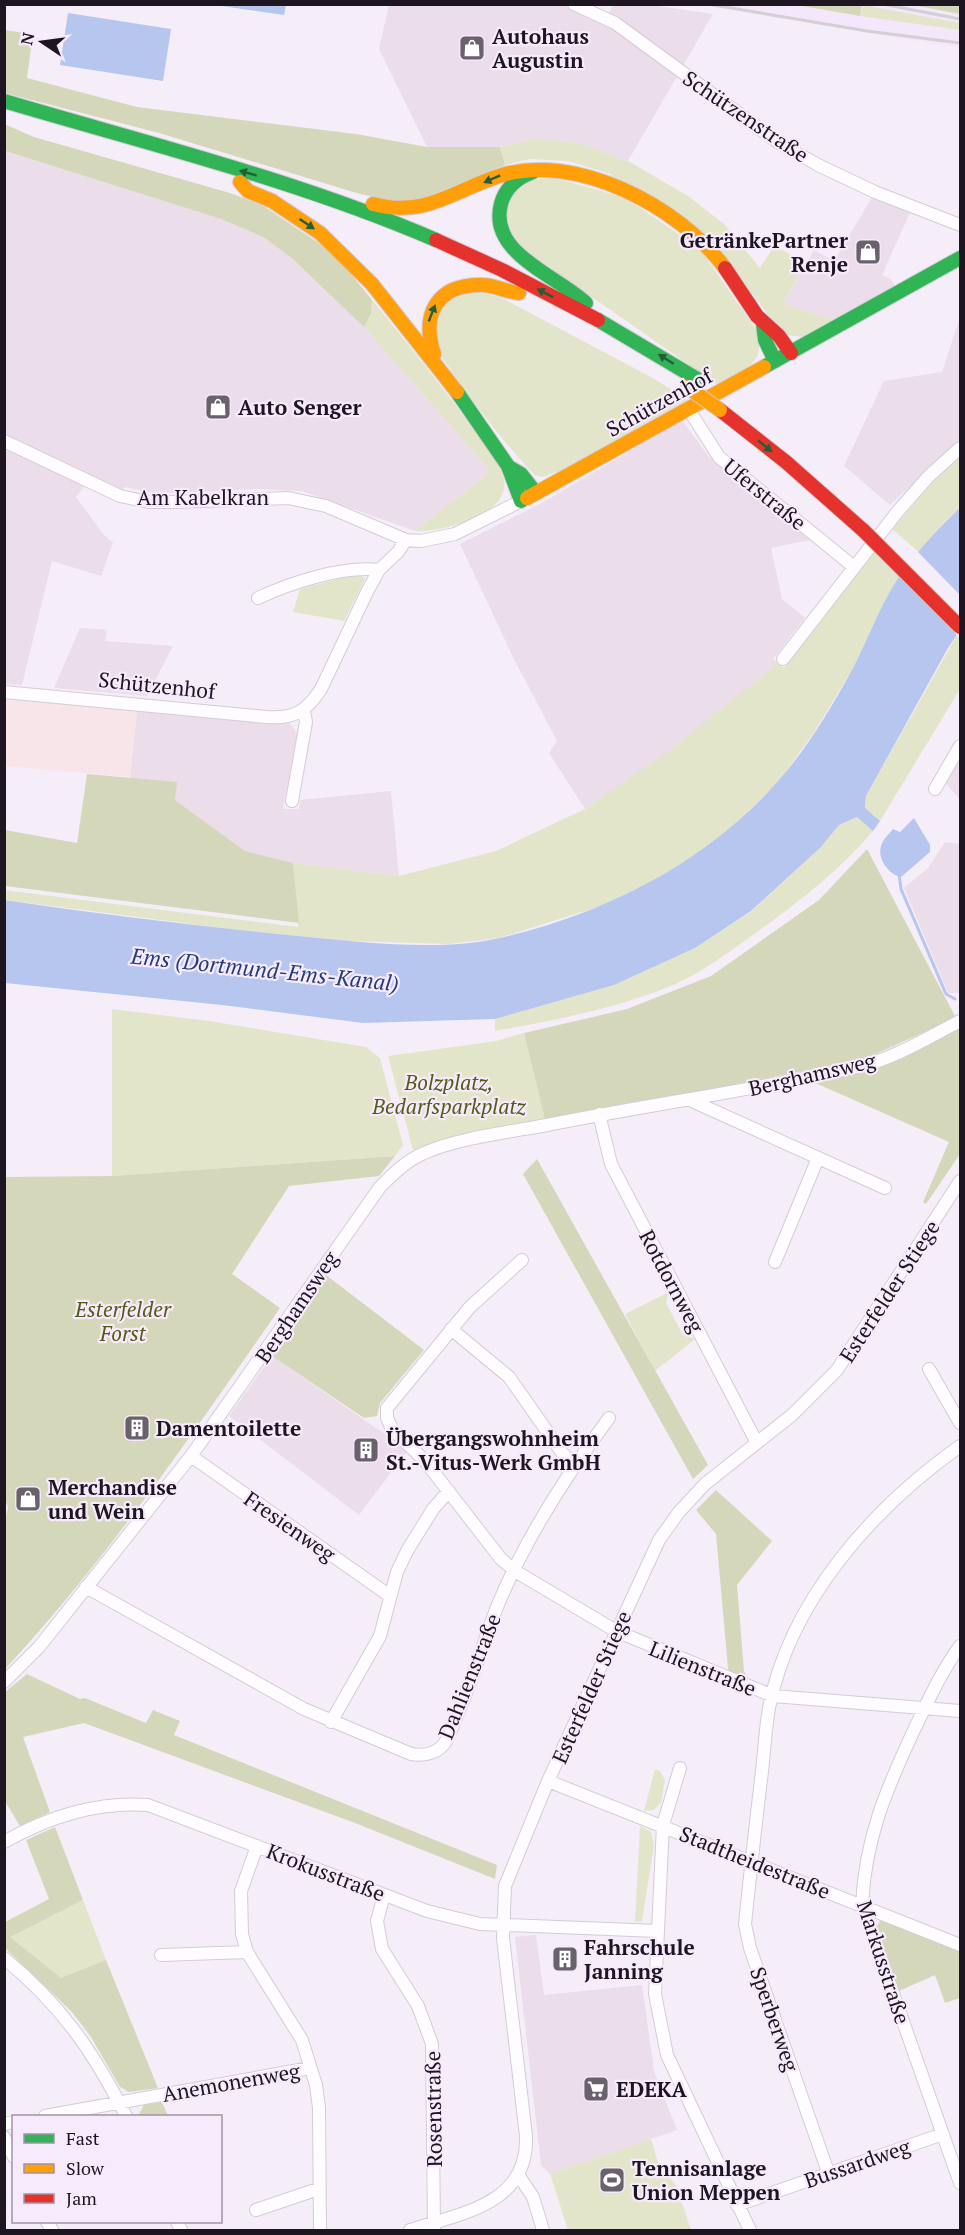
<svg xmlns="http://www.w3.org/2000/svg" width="965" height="2235" font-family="'PT Serif',serif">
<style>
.commercial{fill:#ebdde9}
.industrial{fill:#f7e5ea}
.built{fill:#f4e6fb}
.green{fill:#e3e5ca}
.forest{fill:#d5d7ba}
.water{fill:#b6c6ee}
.pier{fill:#f5eef8}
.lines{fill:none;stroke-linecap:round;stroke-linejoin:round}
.stream{stroke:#b6c6ee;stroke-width:3}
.street-casing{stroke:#d3ccd7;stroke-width:14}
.fast-casing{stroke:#d3ccd7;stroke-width:16}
.slow-casing{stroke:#d3ccd7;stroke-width:16}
.jam-casing{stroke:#d3ccd7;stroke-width:16}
.street{stroke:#fefcfe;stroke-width:12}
.fast{stroke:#30b455;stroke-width:14}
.slow{stroke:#ff9f0a;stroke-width:14}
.jam{stroke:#e5322d;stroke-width:14}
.rail{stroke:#d2d0d3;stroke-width:3}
.slow-bridge-casing{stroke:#cecad0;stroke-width:16;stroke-linecap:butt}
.jam-bridge-casing{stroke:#cecad0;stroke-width:16;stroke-linecap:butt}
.slow-bridge{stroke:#ff9f0a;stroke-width:14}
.jam-bridge{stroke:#e5322d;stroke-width:14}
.oneway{fill:#265d38}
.labels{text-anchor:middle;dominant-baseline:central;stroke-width:4.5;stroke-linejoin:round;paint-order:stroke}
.poi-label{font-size:21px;font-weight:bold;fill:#1d1621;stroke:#f7eafc;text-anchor:start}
.street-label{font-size:21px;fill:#1d1621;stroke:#f7eafc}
.park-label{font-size:21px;font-style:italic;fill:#545b17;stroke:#f7eafc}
.water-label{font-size:22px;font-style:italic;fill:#233d7c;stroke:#f7eafc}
</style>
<rect width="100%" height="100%" fill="#f5eef8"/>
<path class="commercial" d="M613,4L651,5L713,14L628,161L579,143L537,138L500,147H427L379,49L389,5H574L607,19Z
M4,151L221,219L265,238L294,260L352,313L486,466L489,473L415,531L302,491L258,489L173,493L149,492L124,487L119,500L85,486L76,497L104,535L113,543L101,576L52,561L22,685L5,684Z
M875,192L913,206L882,275L891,279L896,288L837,321L788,305L784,301L814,250L834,261Z
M960,317V440L890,505L844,466L884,381L942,372Z
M682,420L709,457L810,540L771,548L782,599L805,618L773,659L778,663L670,751L585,809L549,753L557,741L514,659L460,544L542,503Z
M80,628L107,630L105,641L173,646L147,696L54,688Z
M137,710L289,722L297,733L283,809H299L300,800L391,791L399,876L293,863L245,851L175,800L130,777Z
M960,757V800L946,783Z
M945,842L960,844L959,993H948L904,888L928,868Z
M272,1356L408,1450L359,1515L229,1416Z
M536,1935L544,1995L642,1985L654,2071L677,2130L550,2174L541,2165L515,1937Z"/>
<path class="industrial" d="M4,698L137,710L130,777L5,766Z"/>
<path class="built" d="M699,5H796L860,16L862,5H913L960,14V48Z"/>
<path class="green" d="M863,5L960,23V30L860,16Z
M537,138L579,143L628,161L688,196L724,224L760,268L775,245L805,264L784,301L788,305L837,321L802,337L788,335L778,330L755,296L610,174L569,161L530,159L505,165L500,147Z
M555,178L626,198L700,249L758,332C765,366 743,370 718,385L526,251L509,231L506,208L511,196L530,180Z
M476,291L500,297L651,377L688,400L560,471L542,477L535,475C521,464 440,362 437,346C434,331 439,310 447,298Z
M372,300C409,345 445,390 479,437C487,449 502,466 504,480C510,516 441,532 415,531L489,473L486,466L364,327L371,314Z
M960,456V508L943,523L920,553L892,529L935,480Z
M875,550L900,576L852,670L815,731L780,780L727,832L698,854L620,900L499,938L448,944L348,941L230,929L5,900L4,890L298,927L293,863L399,876L496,851L585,809L670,750L778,663L784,668Z
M360,573L365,579L344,621L293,612L300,589Z
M957,635L960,639V689L880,821L865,808L866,796Z
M857,817L873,831C838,872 796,904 753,935C726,954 701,973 671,986C617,1008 553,1021 495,1031V1019L614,985L695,948L752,911L820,848L839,825Z
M112,1009L209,1021L366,1047L380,1058L403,1145L395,1156L112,1176Z
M524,1033L545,1120L413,1150L388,1056L496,1041Z
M669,1292L666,1303L683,1335L695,1339L655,1371L625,1314Z
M655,1769L660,1771L665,1780L661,1802L654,1810L644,1811Z
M640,1826L651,1832L654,1845L642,1921L635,1922Z
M83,1900L106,1960L61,1979L9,1937Z
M651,2139L659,2166L676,2185L691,2230H568L550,2174Z"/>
<path class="forest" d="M862,4L860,16L796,5V4Z
M913,5H960V14Z
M4,30L33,34L27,78L137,107L356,134L427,147H500L505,165L417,201L390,200L360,194L159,133L5,93Z
M4,124L34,137L230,193L262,205L335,254L372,300L371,314L364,327L294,260L265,238L221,219L5,151Z
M87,774L177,782L175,800L245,851L293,863L299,923L5,886V830L77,843Z
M867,849L956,1018L862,1060L545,1120L524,1033L627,1009L711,976L819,900Z
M960,1028V1154L926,1204L923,1202L949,1142L813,1082L867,1071L922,1048Z
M395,1156L379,1176L289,1186L232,1274L280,1308C194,1432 108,1558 5,1669L4,1526L8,1507L4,1497L5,1177L112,1176Z
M537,1159L708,1465L693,1479L523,1174Z
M326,1275L424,1350L380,1403L377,1416L364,1418L272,1356Z
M716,1490L772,1541L737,1585L744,1671L754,1689L729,1679L716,1534L696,1510Z
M27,1674L80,1699L85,1698L146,1723L153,1710L180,1721L174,1735L497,1865L495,1879L355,1823L84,1723L23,1737L50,1812L20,1826L5,1801L4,1693Z
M55,1827L83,1900L10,1937L61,1978L106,1960L158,2088L129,2092L120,2087L91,2037L72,2012L5,1948V1922L49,1899L26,1840Z
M881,1919L960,1952V1998L945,2003L935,1975L899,1991L876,1928Z
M162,2102L168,2116H138L144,2105Z"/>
<path class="water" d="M215,5H286L284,15Z
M68,13L171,29L163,81L60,65Z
M960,508V630L948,648L866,796L865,808L880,821L873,831L857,817L839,825L820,848L751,911L695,948L614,985L495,1019L363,1023L222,1005L5,983L4,900C102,915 200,926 298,936C361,942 439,952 500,938C606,913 706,863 778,781C807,749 831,708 852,670C868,640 880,605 899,577C914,555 941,525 960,508Z
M914,818L930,845V852L901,877C889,875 877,859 881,846C883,839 889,834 893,829L900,832Z"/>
<path class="pier" d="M918,552L960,595L959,637L897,574Z"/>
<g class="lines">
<path class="stream" d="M899,874L901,889L946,994L955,999"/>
<defs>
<path id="street" d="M574,4L615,23L779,143L820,166L875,192L960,225
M689,410L719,457L854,567
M4,441L120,496L148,502H174L288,498L326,506L406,540L421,541L455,534L521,501
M258,598C290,583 344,565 379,570
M783,659L898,511L929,476L960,448
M4,692L266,717C294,719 306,712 321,689L367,592L379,570L398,552L406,540
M935,789L960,746
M292,801L306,722L304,711
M692,1101L885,1188
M599,1114L611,1164L757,1443
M522,1260L470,1307L387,1408V1418L392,1429L425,1461L501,1559L515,1571L616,1631L773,1696L960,1711
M775,1262L818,1158
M451,1329L509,1377L563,1454L574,1464
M929,1369L960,1423
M191,1456L390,1596
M86,1587L304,1709L411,1754C423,1756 436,1754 444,1744C450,1736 453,1724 457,1715C473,1680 483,1643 497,1607C525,1539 564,1478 609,1418
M960,1646C941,1672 928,1701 914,1730C886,1790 865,1839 862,1905L960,2183
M4,1682L39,1647L191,1456L380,1187C392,1175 406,1161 422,1154C456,1138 510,1132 547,1125C651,1104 757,1090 861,1066C895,1058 929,1037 960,1021
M331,1722L380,1636L397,1572L407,1551L433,1509L449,1491
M680,1768L663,1825L655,1994L667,2055L750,2230
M548,1781L960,1945
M4,1842C50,1816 96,1802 148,1805L427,1911L480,1924L658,1931
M257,1846L241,1891L242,1934L247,1952L302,2040L316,2085L319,2108L320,2230
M384,1895L377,1921L382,1949L418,2006L432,2044L434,2229
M161,1955L247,1952
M4,1958C61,2005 93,2051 126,2116
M45,2116L310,2068
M4,2124L14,2122
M4,2137L14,2157
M828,2172L750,1948L745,1924C750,1876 755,1828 761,1780C764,1756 765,1731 769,1708C790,1600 873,1508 960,1446
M519,2176L533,2197L543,2230
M737,2205L943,2134
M256,2210L318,2189
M47,2222L52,2230
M177,2222L181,2230
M410,2230C462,2213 529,2204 526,2136L503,1938L505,1886L548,1781L659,1540L679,1512L705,1484L792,1415L837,1370L960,1181"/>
<path id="fast" d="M4,101C149,144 297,180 436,240
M533,172C518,177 505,188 501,204C488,253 556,275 586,303
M598,320L699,380
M763,324L765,340L775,361
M764,367L960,258
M457,392L508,466L521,501
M509,467L521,474L536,493"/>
<path id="slow" d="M240,182L248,191L272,201L320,233L372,284L457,392
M373,204C425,218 453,191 499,176C575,151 680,207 725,268
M434,354C421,314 437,284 482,285C495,285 506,292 519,293
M527,498L764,367"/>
<path id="jam" d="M436,240L502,270L598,320
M725,268L757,316L779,336L791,353
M720,410L786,462L864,531"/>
</defs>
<use href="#street" class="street-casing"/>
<use href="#fast" class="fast-casing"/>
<use href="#slow" class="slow-casing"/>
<use href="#jam" class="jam-casing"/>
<use href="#street" class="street"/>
<use href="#fast" class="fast"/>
<use href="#slow" class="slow"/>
<use href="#jam" class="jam"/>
<path class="rail" d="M708,4L867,31L960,43
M882,4L960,19"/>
<defs>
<path id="slow-bridge" d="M687,387L720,410"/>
<path id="jam-bridge" d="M864,531L960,627"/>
</defs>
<use href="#slow-bridge" class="slow-bridge-casing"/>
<use href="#jam-bridge" class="jam-bridge-casing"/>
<use href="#slow-bridge" class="slow-bridge"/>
<use href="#jam-bridge" class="jam-bridge"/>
</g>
<defs><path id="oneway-solid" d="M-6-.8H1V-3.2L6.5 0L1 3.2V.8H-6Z" transform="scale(1.5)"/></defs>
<g class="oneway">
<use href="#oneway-solid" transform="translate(248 173) rotate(-164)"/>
<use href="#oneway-solid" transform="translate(492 179) rotate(156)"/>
<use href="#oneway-solid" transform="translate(307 224) rotate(34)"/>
<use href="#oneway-solid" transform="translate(545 293) rotate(-153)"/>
<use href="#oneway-solid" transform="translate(432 313) rotate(-69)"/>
<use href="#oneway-solid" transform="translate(666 359) rotate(-148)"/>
<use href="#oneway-solid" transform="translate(765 446) rotate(39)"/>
</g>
<defs>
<symbol id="shop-square" viewBox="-11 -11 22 22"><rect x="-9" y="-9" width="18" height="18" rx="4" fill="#69626c" stroke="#f7eafc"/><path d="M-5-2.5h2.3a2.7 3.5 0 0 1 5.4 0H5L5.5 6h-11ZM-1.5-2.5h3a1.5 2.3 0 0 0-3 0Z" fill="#fff"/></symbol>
<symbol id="building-square" viewBox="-11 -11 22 22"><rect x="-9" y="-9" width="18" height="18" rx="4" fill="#69626c" stroke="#f7eafc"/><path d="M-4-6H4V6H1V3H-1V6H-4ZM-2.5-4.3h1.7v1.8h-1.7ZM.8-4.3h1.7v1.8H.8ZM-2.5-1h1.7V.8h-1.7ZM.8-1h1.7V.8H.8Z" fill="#fff"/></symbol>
<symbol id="supermarket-square" viewBox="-11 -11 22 22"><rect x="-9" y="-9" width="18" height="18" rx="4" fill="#69626c" stroke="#f7eafc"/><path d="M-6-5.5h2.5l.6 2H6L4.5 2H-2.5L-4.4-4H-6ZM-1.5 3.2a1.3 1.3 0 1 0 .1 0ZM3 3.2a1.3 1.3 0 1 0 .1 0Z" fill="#fff"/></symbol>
<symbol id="stadium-square" viewBox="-11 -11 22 22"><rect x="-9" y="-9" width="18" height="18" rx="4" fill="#69626c" stroke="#f7eafc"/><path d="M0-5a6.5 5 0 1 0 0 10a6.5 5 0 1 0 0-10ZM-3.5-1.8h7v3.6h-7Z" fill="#fff"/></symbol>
</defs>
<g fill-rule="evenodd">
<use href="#shop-square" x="457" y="33" width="30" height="30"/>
<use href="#shop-square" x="853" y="237" width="30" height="30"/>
<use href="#shop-square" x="203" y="392" width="30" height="30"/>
<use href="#building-square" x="122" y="1413" width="30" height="30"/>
<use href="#building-square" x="351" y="1435" width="30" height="30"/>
<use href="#shop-square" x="13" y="1484" width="30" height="30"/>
<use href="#building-square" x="550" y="1944" width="30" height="30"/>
<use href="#supermarket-square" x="581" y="2074" width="30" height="30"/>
<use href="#stadium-square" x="597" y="2165" width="30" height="30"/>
</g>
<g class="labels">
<g class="poi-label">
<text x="492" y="36">Autohaus<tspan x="492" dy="24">Augustin</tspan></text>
<text x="848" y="240" text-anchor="end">GetränkePartner<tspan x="848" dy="24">Renje</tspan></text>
<text x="238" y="407">Auto Senger</text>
<text x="156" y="1428">Damentoilette</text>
<text x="386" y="1438">Übergangswohnheim<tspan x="386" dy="24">St.-Vitus-Werk GmbH</tspan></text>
<text x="48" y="1487">Merchandise<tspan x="48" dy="24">und Wein</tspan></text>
<text x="584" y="1947">Fahrschule<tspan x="584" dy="24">Janning</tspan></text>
<text x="616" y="2089">EDEKA</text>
<text x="632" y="2168">Tennisanlage<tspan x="632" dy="24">Union Meppen</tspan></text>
</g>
<g class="street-label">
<text transform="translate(746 116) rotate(34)">Schützenstraße</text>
<text transform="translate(659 402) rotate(-29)">Schützenhof</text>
<text transform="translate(765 494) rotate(39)">Uferstraße</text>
<text x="203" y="497">Am Kabelkran</text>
<text transform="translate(157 685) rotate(6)">Schützenhof</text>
<text transform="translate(812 1074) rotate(-13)">Berghamsweg</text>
<text transform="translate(672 1281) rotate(62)">Rotdornweg</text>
<text transform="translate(889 1291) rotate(-57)">Esterfelder Stiege</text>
<text transform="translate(296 1307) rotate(-56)">Berghamsweg</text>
<text transform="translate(290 1526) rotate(35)">Fresienweg</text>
<text transform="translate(703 1668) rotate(22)">Lilienstraße</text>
<text transform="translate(469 1676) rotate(-68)">Dahlienstraße</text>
<text transform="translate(591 1687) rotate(-66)">Esterfelder Stiege</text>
<text transform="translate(755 1862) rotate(22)">Stadtheidestraße</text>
<text transform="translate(326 1872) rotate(21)">Krokusstraße</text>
<text transform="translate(884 1962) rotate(72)">Markusstraße</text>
<text transform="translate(775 2019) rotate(71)">Sperberweg</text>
<text transform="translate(231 2082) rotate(-10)">Anemonenweg</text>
<text transform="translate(433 2109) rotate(-91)">Rosenstraße</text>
<text transform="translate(857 2163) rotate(-19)">Bussardweg</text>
</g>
<g class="park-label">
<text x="449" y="1082">Bolzplatz,<tspan x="449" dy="24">Bedarfsparkplatz</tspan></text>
<text x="123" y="1309">Esterfelder<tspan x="123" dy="24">Forst</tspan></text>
</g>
<g class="water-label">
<text transform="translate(265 969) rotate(6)">Ems (Dortmund-Ems-Kanal)</text>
</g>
</g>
<rect width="965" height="2235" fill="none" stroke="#1d1621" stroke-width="12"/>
<rect x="12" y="2115" width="210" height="108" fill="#f7eafc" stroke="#a095a4" stroke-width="1.5"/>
<rect x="24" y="2134" width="30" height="9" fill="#30b455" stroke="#a095a4" stroke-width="1.5"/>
<text x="66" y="2145" font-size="18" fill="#1d1621">Fast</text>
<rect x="24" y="2164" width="30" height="9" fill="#ff9f0a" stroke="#a095a4" stroke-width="1.5"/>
<text x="66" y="2175" font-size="18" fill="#1d1621">Slow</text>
<rect x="24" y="2194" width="30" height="9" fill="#e5322d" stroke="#a095a4" stroke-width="1.5"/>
<text x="66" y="2205" font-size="18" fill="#1d1621">Jam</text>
<g transform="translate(42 42) rotate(283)" stroke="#f7eafc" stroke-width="4.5" paint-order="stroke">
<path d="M0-4.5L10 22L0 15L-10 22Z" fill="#1d1621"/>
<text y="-9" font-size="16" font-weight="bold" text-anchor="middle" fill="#1d1621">N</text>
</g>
</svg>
